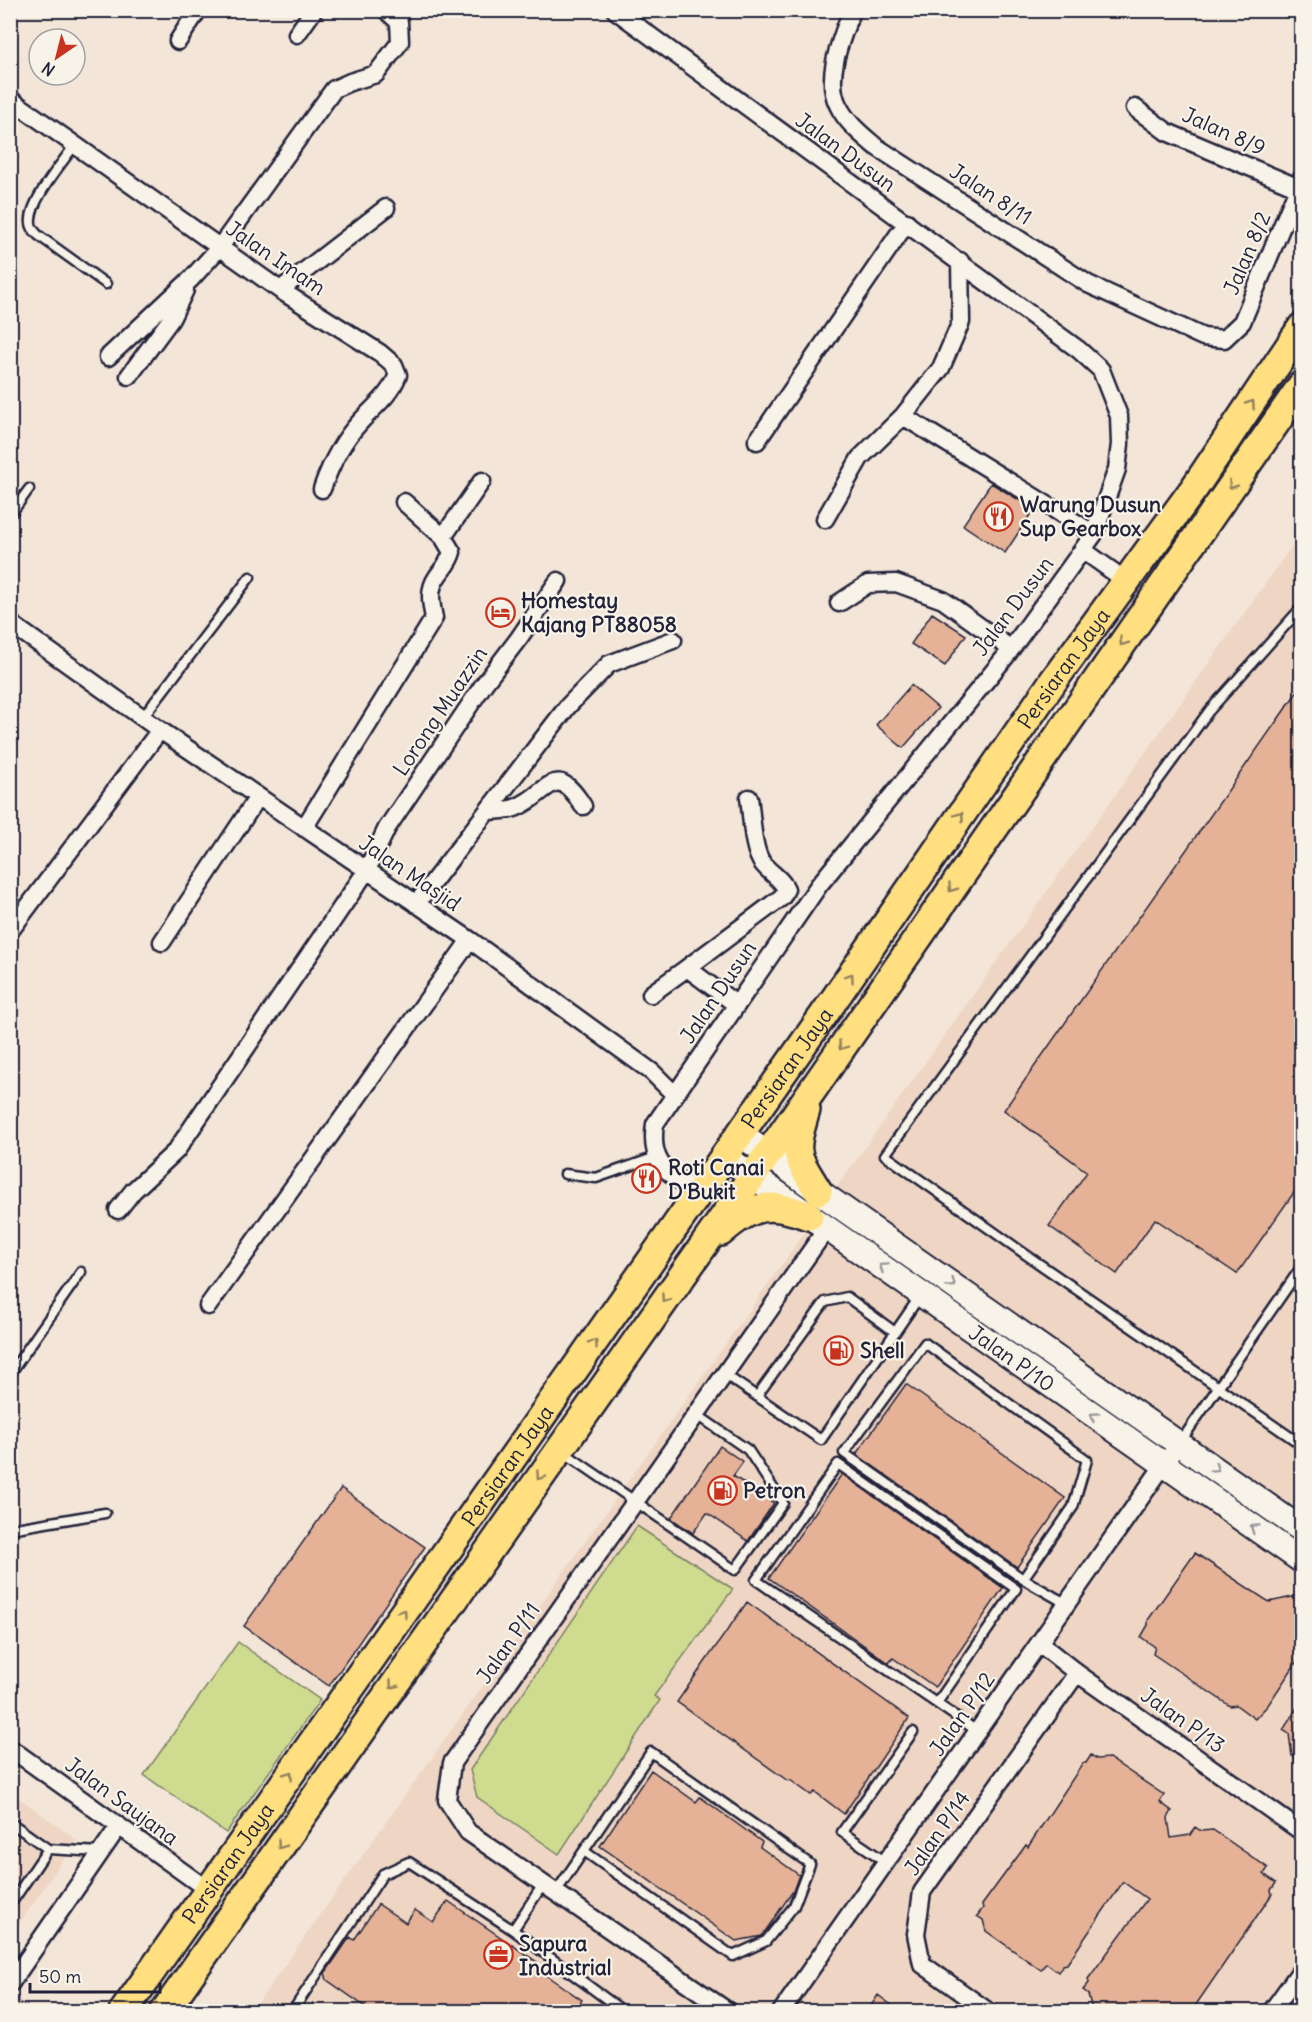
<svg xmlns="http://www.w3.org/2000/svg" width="1312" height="2022" font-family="Delius,sans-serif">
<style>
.built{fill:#efd6c4}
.green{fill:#cfdc8f;stroke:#787f65;stroke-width:1.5}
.building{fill:#e5b297;stroke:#22223b;stroke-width:1.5}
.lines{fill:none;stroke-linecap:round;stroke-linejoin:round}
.lane-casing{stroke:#22223b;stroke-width:13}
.street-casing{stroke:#22223b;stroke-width:21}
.secondary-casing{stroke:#22223b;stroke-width:28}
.primary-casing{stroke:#22223b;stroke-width:32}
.lane{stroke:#f7f3e8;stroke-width:8}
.street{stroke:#f7f3e8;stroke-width:16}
.secondary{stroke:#f7f3e8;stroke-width:24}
.primary{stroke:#ffdf80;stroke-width:27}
.oneway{stroke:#90805e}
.oneway2{stroke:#97959a}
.labels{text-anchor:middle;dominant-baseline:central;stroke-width:4.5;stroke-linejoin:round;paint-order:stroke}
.street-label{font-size:21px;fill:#22223b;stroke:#f7f3e8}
.poi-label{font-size:21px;font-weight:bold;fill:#22223b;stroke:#f7f3e8;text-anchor:start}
</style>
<rect width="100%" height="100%" fill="#f3e6d8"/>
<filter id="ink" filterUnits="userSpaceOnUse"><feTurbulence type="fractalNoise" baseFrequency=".0167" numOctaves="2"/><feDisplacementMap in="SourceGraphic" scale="12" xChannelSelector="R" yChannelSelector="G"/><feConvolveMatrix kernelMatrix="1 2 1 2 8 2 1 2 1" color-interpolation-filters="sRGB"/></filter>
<g filter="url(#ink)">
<path class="built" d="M1301,533V2011H252Z
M11,1792L77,1840L11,1936Z"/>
<path class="green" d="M637,1526L733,1589L654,1696L660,1700L559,1854L477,1797L470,1770Z
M238,1642L320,1700L226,1833L144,1775Z"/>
<path class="building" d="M991,483L1034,509L1005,553L963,525Z
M932,613L966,635L945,666L911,644Z
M911,685L938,708L903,748L876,725Z
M1302,685V1181L1237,1274L1155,1219L1117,1274L1049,1226L1087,1172L1004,1110Z
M906,1384L1065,1498L1017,1567L856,1454Z
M720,1446L743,1462L733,1476L774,1503L748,1541L707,1513L693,1533L671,1518Z
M842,1474L1003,1588L935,1687L893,1658L889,1663L769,1578Z
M341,1488L425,1547L329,1686L244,1626Z
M1195,1553L1269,1602L1302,1595V1654L1268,1705L1255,1719L1236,1705L1230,1706L1153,1654L1155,1647L1141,1637L1148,1625V1620Z
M747,1602L909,1718L844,1814L815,1792L811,1795L790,1780L788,1781L677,1702Z
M1302,1700V1764L1297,1765L1294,1756H1292L1289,1734L1283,1730Z
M1091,1755L1097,1759L1109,1758L1164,1795L1160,1802L1172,1811L1168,1818L1171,1838L1190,1835L1195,1827L1201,1831L1213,1830L1268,1868L1264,1874L1276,1883L1271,1890L1272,1894L1191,2012H1099L1091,2006L1088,1994L1083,1990L1089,1983L1088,1979L1147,1899L1123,1882L1067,1964L1063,1965L1058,1972L1046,1963L1041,1970L986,1931L983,1920L977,1916L983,1908L982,1905L1026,1845L1028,1847L1083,1763H1086Z
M651,1770L696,1802L700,1797L762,1842L760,1847L799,1875L793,1891L762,1936L736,1941L600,1846Z
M448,1901L537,1962L534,1967L582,2000L575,2012H360L364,2006L327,1980L325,1973L328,1969L350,1937L354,1940L378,1904L406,1923L415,1910L433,1922Z
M878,1995L901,2012H867Z"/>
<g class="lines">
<defs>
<path id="lane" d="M74,146C62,163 28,203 31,223C31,227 35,232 38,235L106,284
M10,515L29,489
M1302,607L1209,711L885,1155L1025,1254L1302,1445
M143,717L250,577
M565,1174L596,1178L656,1157
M10,1374L81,1272
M724,1374L821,1440L920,1296
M757,1396L825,1302L847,1297L895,1332
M1181,1441L1302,1266
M562,1451L735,1570L783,1503L748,1450L696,1414
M10,1529L105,1513
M1023,1579L1073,1507L1087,1460L925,1343L844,1453L1023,1579L1067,1604
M937,1703L1016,1589L838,1464L756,1580L977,1731
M10,1822L48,1849L100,1852
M886,1862L842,1832L913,1732
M556,1892L651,1752L810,1864L794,1906L766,1941L733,1956L584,1851
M10,1905L48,1849
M513,1930L624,2012
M292,2012L383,1874L409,1862L513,1930L544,1883"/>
<path id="street" d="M615,10L1079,350L1101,370L1119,416L1120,444L1117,469L1094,534L1006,656L819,885L655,1124C649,1166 668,1172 699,1193
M852,10C842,37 824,77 838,105C846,122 861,134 875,146L1088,284L1203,337L1224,339L1242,322L1302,178
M297,34L314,10
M178,41L198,10
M10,99L280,290L380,353L394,365L398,375C390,395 375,406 361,421C342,441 331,463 322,489
M1135,108L1167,132L1299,188
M280,290L386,208
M108,357L191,279L220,247L334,89L350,82L376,74L400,42L399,22L386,10
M129,376L171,319L185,290
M903,416L1094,534
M757,441L907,222
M404,502L443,537
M825,519L860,458L903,416L941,368L961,322L960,261
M1083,550L1126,581
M839,603L868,584L896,583L943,600L1011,649
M10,623L160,730L470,940L652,1072L675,1095
M489,811C498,810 509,811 517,807C550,793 554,760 583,806
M304,828L434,618C431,603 428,590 437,577C443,568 449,563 452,552L443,537L482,481
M416,904L568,706L609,664L673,640
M10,931L160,730
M162,942L258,797
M651,994L687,968
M737,1005L687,968L782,897L786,889C781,878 771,874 763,864C752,850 752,816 749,798
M118,1210L133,1191L176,1151L367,870L387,828L484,684L519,638L558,581
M208,1306L470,940
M1039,1643L1077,1673L1302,1832
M10,1748L208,1890
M10,1984L119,1826
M729,2012L468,1832L447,1800L452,1763L827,1228
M781,2012L1179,1443
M989,2012L922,1964L916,1934L922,1892L1077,1673
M1271,2012L1302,1969"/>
<g id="secondary">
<path d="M740,1134L818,1191L1302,1530"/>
<path id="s1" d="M724,1156L1302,1561"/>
</g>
<g id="primary">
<path d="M806,1110C793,1154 794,1152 818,1191"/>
<path d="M721,1232C753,1204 769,1201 809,1216"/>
<path id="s2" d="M123,2012L825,1013L1054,680L1195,487L1302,327"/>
<path d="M164,2012L768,1154L1302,385"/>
</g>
</defs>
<use href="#lane" class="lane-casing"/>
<use href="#street" class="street-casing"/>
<use href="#secondary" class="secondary-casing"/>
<use href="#primary" class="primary-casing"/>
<use href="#lane" class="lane"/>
<use href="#street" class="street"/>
<use href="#secondary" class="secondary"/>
<use href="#primary" class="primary"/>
</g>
<defs><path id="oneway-chevron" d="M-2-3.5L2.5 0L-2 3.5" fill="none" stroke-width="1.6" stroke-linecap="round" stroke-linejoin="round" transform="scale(1.5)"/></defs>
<g class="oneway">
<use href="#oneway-chevron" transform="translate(1251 404) rotate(-56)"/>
<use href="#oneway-chevron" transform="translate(1232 485) rotate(125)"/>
<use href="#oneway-chevron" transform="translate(1123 642) rotate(125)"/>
<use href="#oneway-chevron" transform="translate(960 816) rotate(-55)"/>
<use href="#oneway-chevron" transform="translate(952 888) rotate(125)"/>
<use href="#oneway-chevron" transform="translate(850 977) rotate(-55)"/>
<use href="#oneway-chevron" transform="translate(842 1046) rotate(125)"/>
<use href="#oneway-chevron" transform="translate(665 1299) rotate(125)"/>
<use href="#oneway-chevron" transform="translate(594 1343) rotate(-55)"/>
<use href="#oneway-chevron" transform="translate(540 1476) rotate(125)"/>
<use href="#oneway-chevron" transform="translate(403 1613) rotate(-55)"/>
<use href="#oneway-chevron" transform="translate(393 1685) rotate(125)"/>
<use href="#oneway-chevron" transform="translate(289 1775) rotate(-55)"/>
<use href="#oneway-chevron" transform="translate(281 1845) rotate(125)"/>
</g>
<g class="oneway2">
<use href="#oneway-chevron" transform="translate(883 1267) rotate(-146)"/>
<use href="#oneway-chevron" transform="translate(952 1284) rotate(35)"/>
<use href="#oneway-chevron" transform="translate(1094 1416) rotate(-145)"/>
<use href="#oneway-chevron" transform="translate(1215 1468) rotate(35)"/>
<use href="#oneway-chevron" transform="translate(1254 1528) rotate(-145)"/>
</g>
</g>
<defs>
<symbol id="restaurant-ring" viewBox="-11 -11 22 22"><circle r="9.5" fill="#f7f3e8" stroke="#c8321e" stroke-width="1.5"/><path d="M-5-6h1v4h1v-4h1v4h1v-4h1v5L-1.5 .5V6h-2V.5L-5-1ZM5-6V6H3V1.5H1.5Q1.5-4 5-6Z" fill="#c8321e"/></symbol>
<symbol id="hotel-ring" viewBox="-11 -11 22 22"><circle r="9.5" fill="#f7f3e8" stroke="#c8321e" stroke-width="1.5"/><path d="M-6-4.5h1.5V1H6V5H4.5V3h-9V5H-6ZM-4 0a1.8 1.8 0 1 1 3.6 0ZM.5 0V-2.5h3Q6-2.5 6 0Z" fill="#c8321e"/></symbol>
<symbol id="fuel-ring" viewBox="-11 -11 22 22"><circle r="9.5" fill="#f7f3e8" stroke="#c8321e" stroke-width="1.5"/><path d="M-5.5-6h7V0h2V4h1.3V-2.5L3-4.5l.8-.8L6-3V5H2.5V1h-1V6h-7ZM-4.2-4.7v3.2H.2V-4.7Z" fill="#c8321e"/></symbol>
<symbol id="office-ring" viewBox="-11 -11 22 22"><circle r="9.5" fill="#f7f3e8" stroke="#c8321e" stroke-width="1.5"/><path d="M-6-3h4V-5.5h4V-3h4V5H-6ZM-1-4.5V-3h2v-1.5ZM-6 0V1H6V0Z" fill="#c8321e"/></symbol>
</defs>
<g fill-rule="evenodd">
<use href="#restaurant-ring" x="982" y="500" width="33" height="33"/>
<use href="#hotel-ring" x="484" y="596" width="33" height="33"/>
<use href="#restaurant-ring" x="630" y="1162" width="33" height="33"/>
<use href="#fuel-ring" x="822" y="1334" width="33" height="33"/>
<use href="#fuel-ring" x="706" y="1474" width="33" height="33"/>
<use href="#office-ring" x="482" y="1938" width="33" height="33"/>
</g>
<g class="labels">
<g class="street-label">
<text transform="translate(1224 131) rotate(24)">Jalan 8/9</text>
<text transform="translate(846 152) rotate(36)">Jalan Dusun</text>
<text transform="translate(991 194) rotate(33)">Jalan 8/11</text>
<text transform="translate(1247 253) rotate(-67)">Jalan 8/2</text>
<text transform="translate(276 258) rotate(34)">Jalan Imam</text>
<text transform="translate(1013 606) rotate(-53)">Jalan Dusun</text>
<text stroke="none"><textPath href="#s2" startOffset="1640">Persiaran Jaya</textPath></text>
<text transform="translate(440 711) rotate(-56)">Lorong Muazzin</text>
<text transform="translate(410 873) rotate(34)">Jalan Masjid</text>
<text transform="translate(718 992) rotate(-56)">Jalan Dusun</text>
<text stroke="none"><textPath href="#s2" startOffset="1154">Persiaran Jaya</textPath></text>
<text stroke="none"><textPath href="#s1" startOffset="352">Jalan P/10</textPath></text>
<text stroke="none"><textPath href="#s2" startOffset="668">Persiaran Jaya</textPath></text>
<text transform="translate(508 1643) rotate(-55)">Jalan P/11</text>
<text transform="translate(962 1714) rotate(-55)">Jalan P/12</text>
<text transform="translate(1183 1720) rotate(35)">Jalan P/13</text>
<text transform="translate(122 1801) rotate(36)">Jalan Saujana</text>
<text transform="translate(937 1833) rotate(-55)">Jalan P/14</text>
<text stroke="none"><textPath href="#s2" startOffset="182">Persiaran Jaya</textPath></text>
</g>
<g class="poi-label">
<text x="1020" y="504">Warung Dusun<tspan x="1020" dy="24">Sup Gearbox</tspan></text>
<text x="521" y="600">Homestay<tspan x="521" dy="24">Kajang PT88058</tspan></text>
<text x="668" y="1167">Roti Canai<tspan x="668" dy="24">D'Bukit</tspan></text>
<text x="860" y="1350">Shell</text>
<text x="743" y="1490">Petron</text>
<text x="519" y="1943">Sapura<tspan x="519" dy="24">Industrial</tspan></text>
</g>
</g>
<rect width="1312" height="2022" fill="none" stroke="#f7f3e8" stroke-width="36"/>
<rect x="18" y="18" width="1276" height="1986" fill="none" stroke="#22223b" stroke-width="2" filter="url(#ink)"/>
<g transform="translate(57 57) rotate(215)"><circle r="28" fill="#f7f3e8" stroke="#a29fa3" stroke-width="1.5"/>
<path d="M0-4.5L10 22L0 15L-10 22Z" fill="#c8321e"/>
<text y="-9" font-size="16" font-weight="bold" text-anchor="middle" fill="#22223b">N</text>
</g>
<path d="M30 1983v9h130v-9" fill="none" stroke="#22223b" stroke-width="3"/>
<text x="39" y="1983" font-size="18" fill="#22223b" stroke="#f7f3e8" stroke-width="4.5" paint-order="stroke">50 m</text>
</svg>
